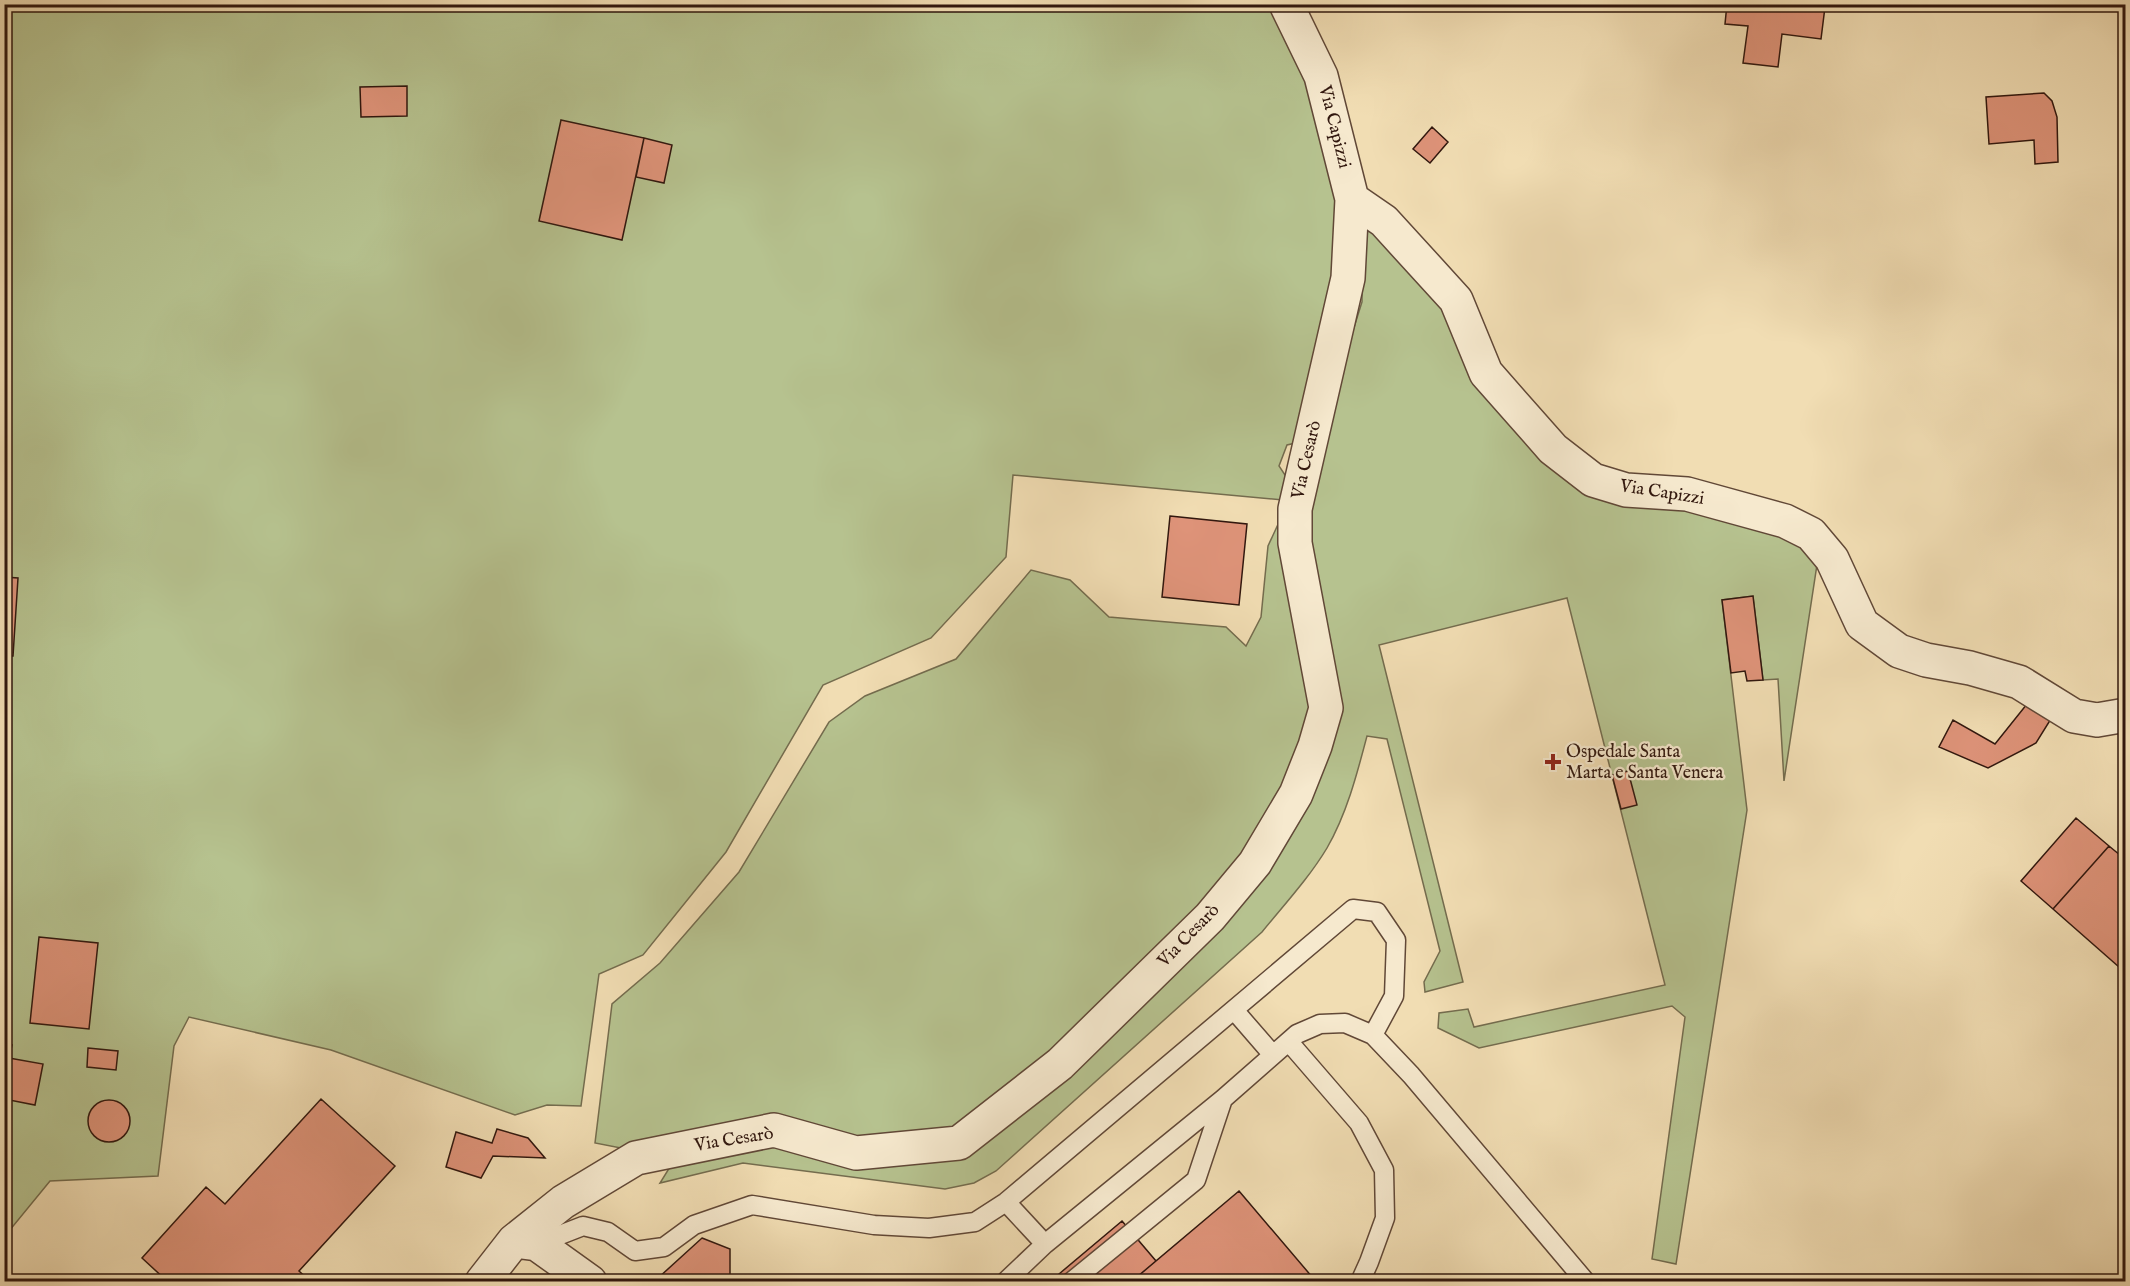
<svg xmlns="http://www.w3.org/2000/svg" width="2130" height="1286" font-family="'IM FELL English',serif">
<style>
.green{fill:#b6c28f;stroke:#746c4e;stroke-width:1.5}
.building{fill:#de9379;stroke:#31170e;stroke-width:1.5}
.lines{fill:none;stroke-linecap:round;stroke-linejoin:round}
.lane-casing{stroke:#614837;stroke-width:21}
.street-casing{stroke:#614837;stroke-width:36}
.lane{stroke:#f6e9ce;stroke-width:18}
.street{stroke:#f6e9ce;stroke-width:33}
.poi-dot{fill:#8f2418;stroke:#f6e9ce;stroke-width:2}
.labels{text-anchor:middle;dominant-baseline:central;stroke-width:4.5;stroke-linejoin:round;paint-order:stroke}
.street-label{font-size:18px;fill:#31170e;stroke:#f6e9ce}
.poi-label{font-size:18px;fill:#31170e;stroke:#f6e9ce;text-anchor:start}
</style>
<rect width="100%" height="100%" fill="#f1ddb3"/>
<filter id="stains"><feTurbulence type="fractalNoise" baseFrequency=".00333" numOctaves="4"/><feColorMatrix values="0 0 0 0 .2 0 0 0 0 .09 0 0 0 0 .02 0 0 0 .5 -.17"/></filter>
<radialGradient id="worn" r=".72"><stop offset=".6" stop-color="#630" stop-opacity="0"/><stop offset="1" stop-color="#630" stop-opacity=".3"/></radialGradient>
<path class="green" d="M5,5H1275L1307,69L1339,212L1338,275L1300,442L1287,445L1279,466L1287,478L1283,500L1013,475L1006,557L931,638L823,685L726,852L643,955L599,974L581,1106L547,1105L515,1115L331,1050L189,1017L174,1046L158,1176L50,1181L5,1236Z
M1367,228L1384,233L1447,306L1551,458L1678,503L1785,531L1818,558L1784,781L1778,679L1763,680L1753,596L1722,600L1747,810L1676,1264L1652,1259L1685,1017L1672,1006L1479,1048L1438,1028L1439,1013L1468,1009L1474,1027L1665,985L1567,598L1379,645L1463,982L1425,992L1424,982L1440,951L1387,739L1367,736C1357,774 1347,813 1327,848C1309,878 1284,905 1262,932L996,1171L974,1183L945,1189L743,1163L660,1183L673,1162L740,1146L959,1154L1203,938L1327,744L1305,539L1351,337L1362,302V265Z
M1280,520L1312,711L1281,794L1242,858L1193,915L1048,1054L955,1128L859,1140L626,1149L595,1143L612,1004L660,963L739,872L829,722L865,696L956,659L1031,570L1070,580L1109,617L1226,627L1246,646L1261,617L1268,546Z"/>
<path class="building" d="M1727,4H1801L1825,7L1821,39L1782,34L1778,67L1743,63L1748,26L1725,24Z
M407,86V116L361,117L360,87Z
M2044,93L2052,101L2057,117L2058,162L2035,164L2034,140L1989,144L1986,97Z
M561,120L644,138L622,240L539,221Z
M1432,127L1448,142L1430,163L1413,149Z
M644,138L672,145L664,183L636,177Z
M1170,516L1247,524L1239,605L1162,597Z
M4,577L18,578L13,656H4Z
M1753,596L1763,680L1747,681L1745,671L1731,673L1722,600Z
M2031,699L2054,714L2036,743L1988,768L1939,747L1953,720L1995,744Z
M1628,771L1637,805L1621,809L1612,775Z
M2076,818L2109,846L2053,909L2021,881Z
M2109,846L2126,860V960L2119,967L2053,909Z
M39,937L98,943L89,1029L30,1023Z
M4,1044L12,1045L4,1082Z
M88,1048L118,1051L116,1070L87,1067Z
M9,1058L43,1064L35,1105L4,1099V1082Z
M321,1099L395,1166L299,1271L311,1282H168L142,1258L206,1187L225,1204Z
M88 1121a21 21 0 1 1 42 0a21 21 0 1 1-42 0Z
M497,1129L528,1138L545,1158L493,1156L481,1178L446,1167L456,1132L492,1143Z
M1239,1191L1313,1278L1310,1282H1131Z
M1122,1221L1156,1261L1131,1282H1066L1059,1274Z
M702,1238L730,1249V1282H663L657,1279Z"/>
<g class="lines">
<defs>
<path id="lane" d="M1234,1010L1273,1055
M1289,1042L1359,1123L1384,1170L1385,1218L1369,1262L1360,1282
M1006,1202L1045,1244
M537,1244L583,1226L608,1232L635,1251L664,1247L694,1225L752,1205L874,1225L929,1228L975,1222L1006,1202L1353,909L1377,912L1396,940L1394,996L1373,1035
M1005,1282L1045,1244L1223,1099L1297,1034L1320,1024L1345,1023L1373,1035L1411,1075L1586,1282
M1071,1282L1196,1180L1223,1099"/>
<path id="street" d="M1286,4L1321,76L1352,199L1384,221L1456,300L1486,373L1553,449L1593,480L1626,490L1687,494L1785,521L1811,534L1832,559L1862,624L1899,651L1926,660L1970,668L2019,682L2074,716L2097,720L2126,715
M514,1241L537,1244L590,1282
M482,1282L514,1241L563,1202L636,1158L774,1130L856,1153L959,1143L1060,1064L1210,917L1255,863L1296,794L1315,746L1326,708L1295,543V509L1348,278L1352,199"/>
</defs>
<use href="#lane" class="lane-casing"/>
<use href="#street" class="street-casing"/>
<use href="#lane" class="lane"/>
<use href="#street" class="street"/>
</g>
<path class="poi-dot" d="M1550 753h6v6h6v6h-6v6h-6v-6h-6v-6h6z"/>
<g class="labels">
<g class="street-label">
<text transform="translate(1334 127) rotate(76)">Via Capizzi</text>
<text transform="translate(1307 460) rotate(-77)">Via Cesarò</text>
<text transform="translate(1662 493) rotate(9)">Via Capizzi</text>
<text transform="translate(1189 936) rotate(-46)">Via Cesarò</text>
<text transform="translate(734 1140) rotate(-9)">Via Cesarò</text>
</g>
<g class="poi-label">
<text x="1566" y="752">Ospedale Santa<tspan x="1566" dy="21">Marta e Santa Venera</tspan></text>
</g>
</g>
<rect width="2130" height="1286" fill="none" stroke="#f1ddb3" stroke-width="24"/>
<rect x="6" y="6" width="2118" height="1274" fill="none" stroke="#31170e" stroke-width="3"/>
<rect x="12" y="12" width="2106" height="1262" fill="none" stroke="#31170e" stroke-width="1.5"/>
<rect width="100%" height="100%" filter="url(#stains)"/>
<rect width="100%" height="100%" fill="url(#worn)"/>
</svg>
